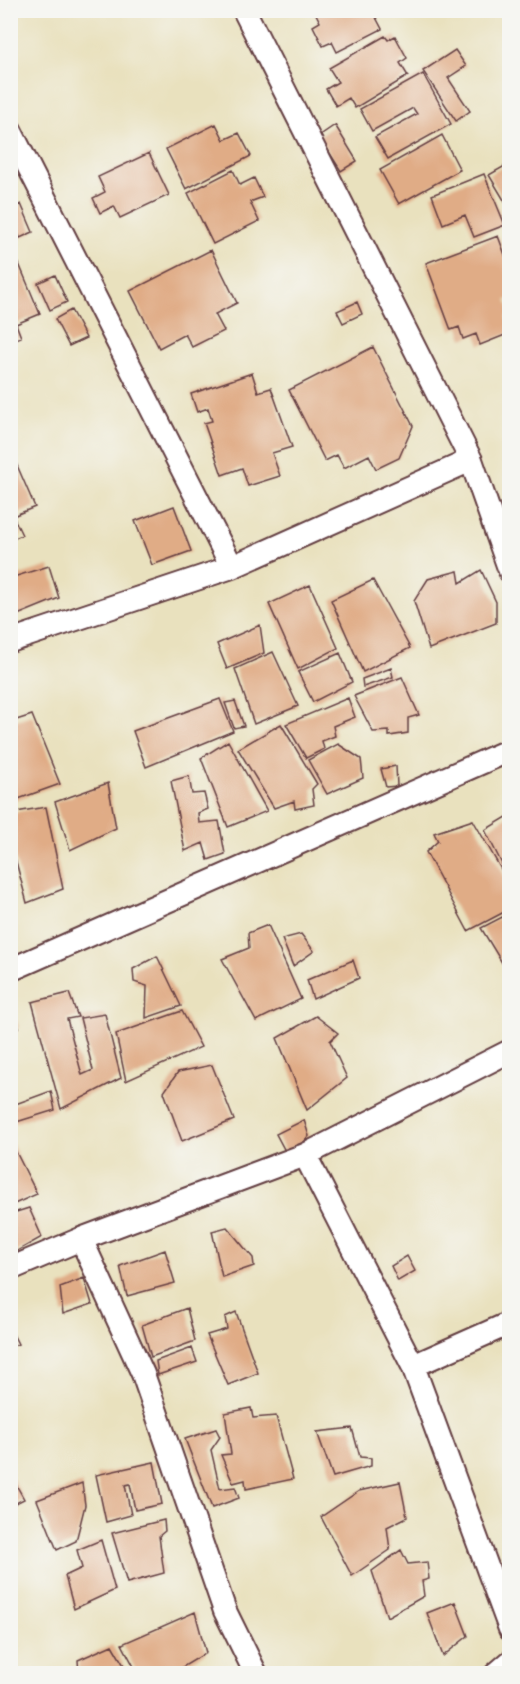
<svg xmlns="http://www.w3.org/2000/svg" width="520" height="1684" font-family="Dekko,sans-serif">
<style>
.building{fill:#e0ac86}
.lines{fill:none;stroke-linecap:round;stroke-linejoin:round}
.minor-casing{stroke:#623c41;stroke-width:26}
.minor{stroke:#fff;stroke-width:22}
</style>
<rect width="100%" height="100%" fill="#f6f6f2"/>
<filter id="ink" filterUnits="userSpaceOnUse"><feTurbulence type="fractalNoise" baseFrequency=".0167" numOctaves="2"/><feDisplacementMap in="SourceGraphic" scale="12" xChannelSelector="R" yChannelSelector="G"/><feConvolveMatrix kernelMatrix="1 2 1 2 8 2 1 2 1" color-interpolation-filters="sRGB"/></filter>
<filter id="wash" filterUnits="userSpaceOnUse"><feTurbulence type="fractalNoise" baseFrequency=".008" numOctaves="4" result="noise"/><feDisplacementMap in="SourceGraphic" scale="24" xChannelSelector="R" yChannelSelector="G"/><feGaussianBlur stdDeviation="1.35" result="paint"/><feColorMatrix in="noise" values="0 0 0 0 0 0 0 0 0 0 0 0 0 0 0 0 0 1.4 0 .05"/><feComposite in="paint" operator="in"/></filter>
<g filter="url(#wash)">
<rect width="100%" height="100%" fill="#e9e1be"/>
<g id="blocks">
<path class="building" d="M314,10H372L382,29L337,52L332,42L323,46L313,26L320,22Z
M385,36L388,40L395,36L407,58L400,63L408,76L355,108L349,98L336,106L326,89L338,82L329,68Z
M455,50L466,66L448,78L470,111L456,121L423,71Z
M423,74L451,124L388,159L375,137L417,114L413,108L372,131L360,109Z
M216,124L224,140L239,133L251,156L186,189L166,149Z
M335,125L357,161L341,171L319,136Z
M442,135L460,170L399,204L380,170Z
M149,153L169,195L120,218L114,206L100,213L93,198L105,192L98,177Z
M510,163V210L489,175Z
M233,170L240,185L254,178L263,197L250,202L259,221L213,244L188,193Z
M484,174L505,225L474,237L465,215L443,224L432,195Z
M21,204L33,232L20,238L15,227L10,229V209Z
M498,236L510,268V299L506,300L510,311V316L506,317L510,327V333L480,345L476,334L463,339L459,327L451,330L426,263Z
M211,250L237,303L215,314L224,331L192,347L185,334L159,348L130,291Z
M17,259L40,314L16,324L21,337L10,341V261Z
M55,275L67,302L50,310L38,283Z
M357,302L362,314L343,323L337,311Z
M71,310L86,338L69,346L55,319Z
M373,347L413,426L399,458L376,469L369,455L344,468L337,455L325,461L289,390Z
M252,373L258,392L271,388L292,447L272,453L280,476L248,486L242,468L222,475L204,423L212,421L208,408L197,412L191,394Z
M10,449L35,507L13,516L22,535L10,540Z
M174,506L191,551L152,565L135,521Z
M49,566L59,598L15,616L10,602V578Z
M481,570L496,602V623L429,649L414,601L428,579L458,571L460,583Z
M373,580L410,648L363,672L331,600Z
M310,585L338,648L298,669L269,604Z
M260,625L264,653L227,669L217,644Z
M273,652L298,706L254,724L235,669Z
M340,653L352,682L313,702L298,672Z
M391,668L393,677L363,687L362,679Z
M402,677L419,715L408,718V733L389,736V731L373,732L354,696Z
M348,698L355,717L333,726L335,736L322,741L324,749L306,758L286,724Z
M220,699L233,731L146,767L133,731Z
M235,701L244,726L234,728L225,703Z
M32,715L60,784L10,802V722Z
M281,724L317,784L312,789L314,805L295,809L294,801L274,808L238,749Z
M228,741L267,811L228,827L201,758Z
M338,744L361,759L363,778L327,794L308,760Z
M396,766L397,786L386,787L381,769Z
M189,776L192,794L204,793L208,809L198,813L199,823L219,821L225,854L208,860L203,843L185,851L171,781Z
M108,783L116,828L70,850L55,802Z
M46,807L63,889L27,903L10,839V813Z
M510,815V880L485,830Z
M473,820L510,885V909L468,931L426,852L438,841L434,833Z
M510,913V969L507,971L481,928Z
M268,925L301,999L256,1021L222,959L249,948L248,933Z
M301,934L314,951L293,966L282,939Z
M157,956L181,1006L146,1018L147,986L134,982L133,969Z
M353,960L359,978L313,999L307,980Z
M69,993L78,1017L67,1019L82,1075L93,1070L80,1018L105,1014L121,1078L61,1109L32,1002Z
M10,1006L19,1027L10,1031Z
M182,1011L201,1047L126,1081L116,1034Z
M316,1016L338,1033L330,1041L347,1078L307,1110L277,1038Z
M212,1065L234,1120L182,1141L164,1092L178,1072Z
M51,1091L55,1110L10,1124V1106Z
M304,1120L309,1136L304,1142L285,1151L276,1134Z
M10,1140L37,1194L12,1205L10,1202Z
M29,1208L42,1237L10,1255V1214Z
M227,1227L253,1258L254,1266L222,1277L212,1231Z
M165,1250L175,1283L127,1296L120,1266Z
M407,1256L415,1271L398,1281L391,1266Z
M84,1278L92,1304L63,1314L60,1287Z
M187,1308L195,1341L151,1357L142,1325Z
M236,1312L258,1373L228,1385L207,1335L227,1329L225,1317Z
M10,1328L18,1344L10,1347Z
M192,1348L197,1362L158,1375L156,1361Z
M251,1408L253,1418L276,1416L293,1479L246,1489L245,1480L233,1483L221,1455L231,1454L225,1413Z
M352,1428L360,1457L371,1458V1466L333,1477L317,1432Z
M216,1429L220,1437L211,1450L220,1489L235,1487L239,1498L212,1508L185,1439Z
M154,1462L162,1504L135,1510L130,1484L125,1485L131,1515L106,1522L96,1475Z
M10,1474L24,1499L10,1506Z
M400,1482L407,1517L387,1527L390,1550L352,1576L321,1517L359,1491Z
M82,1483L85,1505L76,1541L57,1550L37,1500Z
M164,1520L165,1531L159,1536L164,1573L127,1583L112,1533Z
M101,1540L115,1590L74,1609L65,1576L82,1568L77,1550Z
M401,1550L408,1564L427,1562L429,1579L422,1581L424,1596L387,1617L372,1571Z
M455,1602L468,1636L443,1656L427,1613Z
M195,1612L206,1653L171,1674H138L122,1644Z
M112,1645L129,1674H79L78,1660Z"/>
</g>
</g>
<g filter="url(#ink)">
<use href="#blocks" fill-opacity="0" stroke="#623c41" stroke-width="1.5"/>
<g class="lines">
<defs>
<path id="minor" d="M244,10L471,460L510,571
M10,130L232,567
M10,641L232,567L471,460
M10,970L510,750
M305,1155L413,1366L510,1629
M81,1239L143,1374L225,1611L256,1674
M10,1269L81,1239L305,1155L510,1051
M413,1366L510,1323
M496,1674L510,1662"/>
</defs>
<use href="#minor" class="minor-casing"/>
<use href="#minor" class="minor"/>
</g>
</g>
<rect width="520" height="1684" fill="none" stroke="#f6f6f2" stroke-width="36"/>
</svg>
